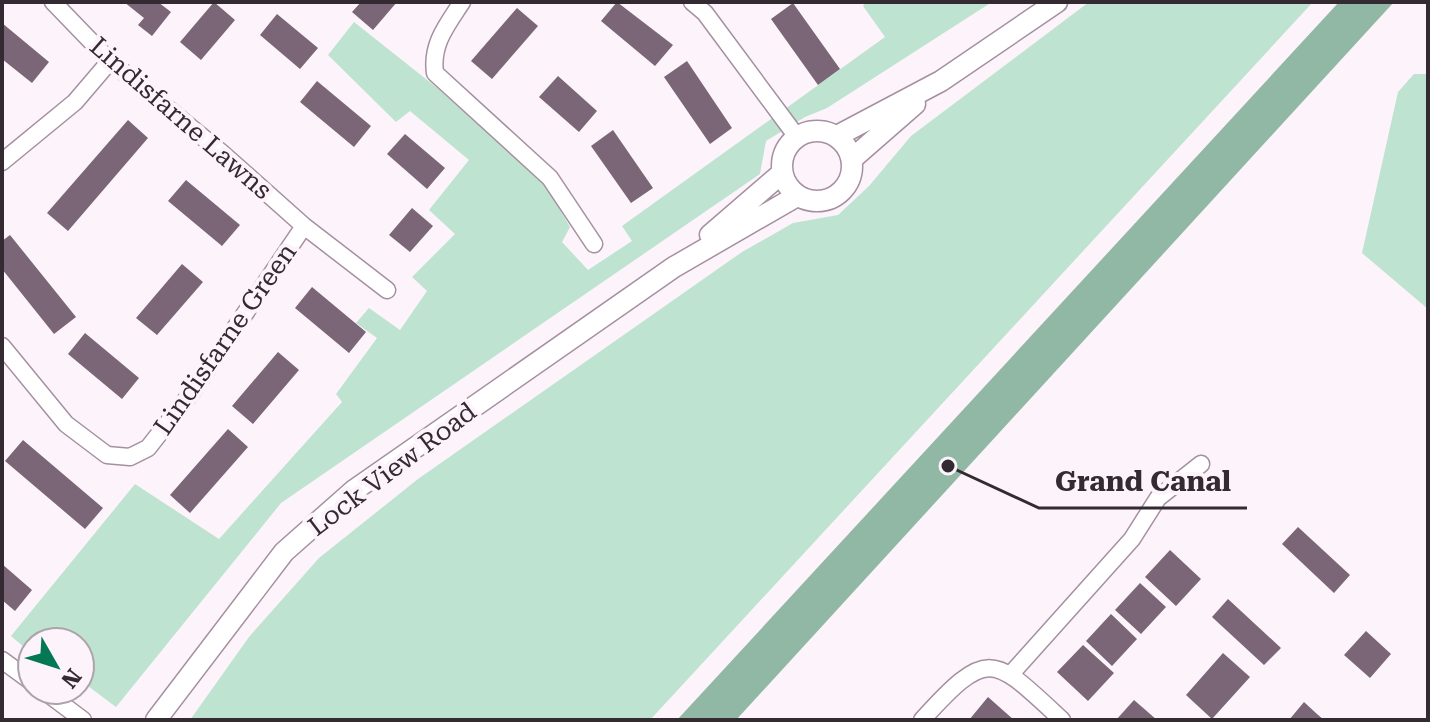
<svg xmlns="http://www.w3.org/2000/svg" width="1430" height="722" font-family="'Roboto Serif',serif">
<style>
.green{fill:#bee3d0}
.water{fill:#91b8a4}
.building{fill:#7a6676}
.lines{fill:none;stroke-linecap:round;stroke-linejoin:round}
.minor-casing{stroke:#a590a1;stroke-width:19}
.tertiary-casing{stroke:#a590a1;stroke-width:23}
.minor{stroke:#fff;stroke-width:16}
.tertiary{stroke:#fff;stroke-width:20}
.labels{text-anchor:middle;dominant-baseline:central;stroke-width:8;stroke-linejoin:round;paint-order:stroke}
.street-label{font-size:26px;fill:#342b32;stroke:#fdf3fb}
.leader{fill:none;stroke:#342b32;stroke-width:3}
.callout-dot{fill:#342b32;stroke:#fdf3fb;stroke-width:3}
.callout-label{font-size:28px;text-anchor:middle;font-weight:bold;fill:#342b32;stroke:#fdf3fb;stroke-width:8;stroke-linejoin:round;paint-order:stroke}
</style>
<rect width="100%" height="100%" fill="#fdf3fb"/>
<path class="green" d="M866,2H992L827,108L805,117L766,141L760,174L281,503L116,707L80,680V642H32V654L11,636L135,484L219,539L342,402L336,394L377,338L356,323L369,308L400,330L427,291L412,277L455,234L429,210L469,160L410,111L396,122L328,55L354,22L436,87L543,181L570,227L562,242L588,270L632,241L622,226L885,37L863,6Z
M1089,2H1313L650,720H190L249,637L319,558L418,479L742,252L793,223L838,215L869,186L911,136Z
M1414,74H1428V309L1362,253L1398,92Z"/>
<path class="water" d="M1339,2H1394L736,720H677Z"/>
<path class="building" d="M124,2H158L171,12L152,36L138,25L144,18Z
M214,2L235,20L201,60L180,42Z
M361,2H397L373,30L352,12Z
M617,2L673,45L655,66L601,21Z
M793,3L840,69L818,85L771,19Z
M517,8L538,26L492,79L471,61Z
M277,14L318,48L300,69L260,35Z
M2,23L49,62L32,83L2,59Z
M687,61L732,128L710,144L664,77Z
M558,76L597,111L579,132L539,97Z
M317,81L371,126L354,147L300,102Z
M128,120L148,138L68,231L47,213Z
M613,130L653,188L631,203L591,146Z
M405,134L445,168L427,189L387,154Z
M186,180L240,225L222,246L168,201Z
M412,208L433,226L410,252L389,235Z
M10,235L76,317L54,334L2,269V241Z
M182,264L203,282L157,335L136,318Z
M312,287L366,332L349,353L295,308Z
M85,333L139,378L122,399L68,354Z
M278,352L299,370L253,424L232,406Z
M228,429L248,447L190,513L170,495Z
M23,440L103,508L85,529L5,461Z
M1298,527L1350,575L1334,593L1282,544Z
M1170,550L1201,579L1176,606L1145,577Z
M2,564L32,590L15,611L2,600Z
M1140,583L1166,607L1141,634L1115,610Z
M1228,599L1281,648L1264,665L1212,617Z
M1111,614L1137,639L1112,666L1086,641Z
M1366,631L1391,654L1370,678L1344,655Z
M1083,645L1114,673L1088,701L1057,672Z
M1223,653L1250,677L1212,719L1186,695Z
M988,697L1014,720H969Z
M1134,700L1149,713L1157,720H1116Z
M1304,702L1317,714L1324,720H1289Z"/>
<g class="lines">
<defs>
<path id="minor" d="M53,2L110,61L222,153L304,226L387,290
M462,2C447,25 431,44 435,73L550,178L594,244
M692,2L705,13L797,137
M2,162L75,102L110,61
M2,346L66,424L107,455L130,457L148,448L192,392L304,226
M2,660L32,682
M1011,674L1132,539L1158,498L1201,464
M43,690L83,720
M922,720C989,646 993,656 1062,720"/>
<path id="tertiary" d="M782 166a35 35 0 1 1 70 0a35 35 0 1 1-70 0Z
M837,136L941,81L1057,2
M852,159L915,104
M710,235L782,173
M156,720L284,552L353,491L674,267L797,196"/>
</defs>
<use href="#minor" class="minor-casing"/>
<use href="#tertiary" class="tertiary-casing"/>
<use href="#minor" class="minor"/>
<use href="#tertiary" class="tertiary"/>
</g>
<g class="labels">
<g class="street-label">
<text transform="translate(181 118) rotate(41)">Lindisfarne Lawns</text>
<text transform="translate(225 339) rotate(-55)">Lindisfarne Green</text>
<text transform="translate(392 469) rotate(-37)">Lock View Road</text>
</g>
</g>
<path class="leader" d="M948 466L1039 508H1247"/>
<circle class="callout-dot" cx="948" cy="466" r="8"/>
<g class="callout-label">
<text x="1143" y="491">Grand Canal</text>
</g>
<rect width="1430" height="722" fill="none" stroke="#342b32" stroke-width="8"/>
<g transform="translate(56 666) rotate(129)"><circle r="38" fill="#fdf3fb" stroke="#ada3ab" stroke-width="2"/>
<path d="M0-6L14 30L0 20L-14 30Z" fill="#047853"/>
<text y="-12" font-size="22" font-weight="bold" text-anchor="middle" fill="#342b32">N</text>
</g>
</svg>
